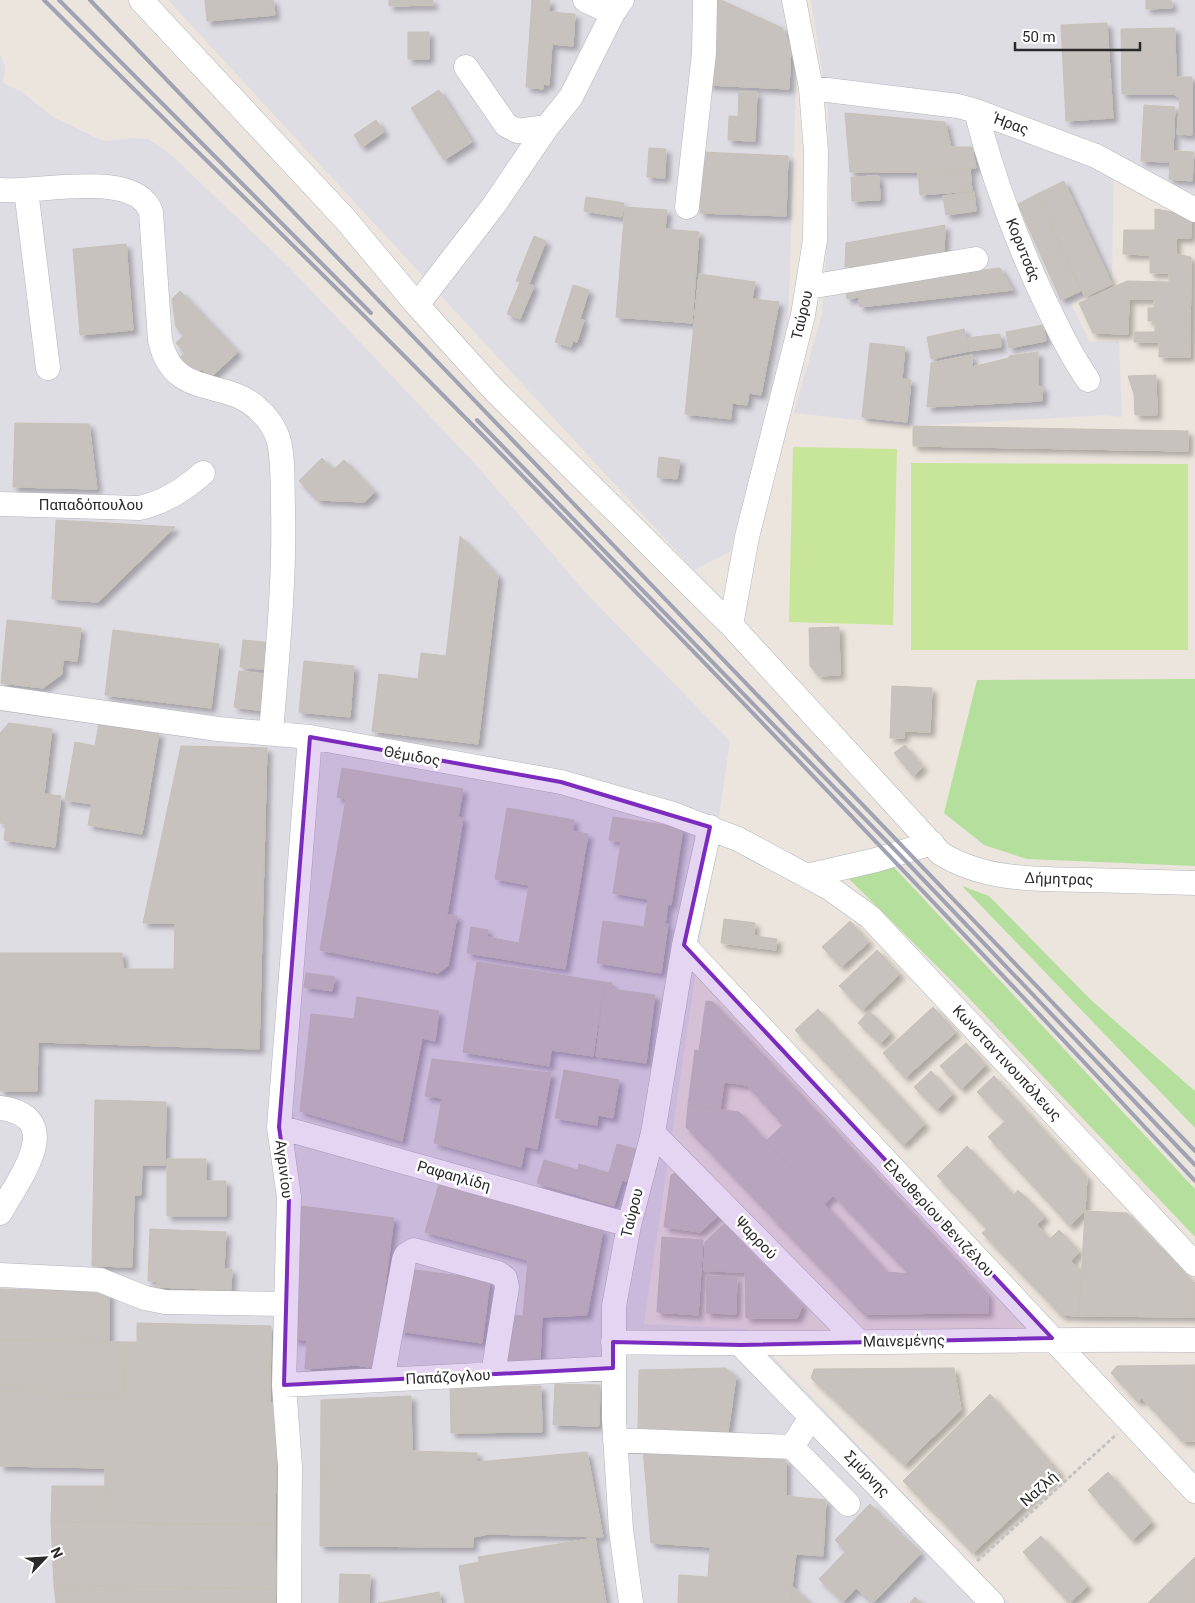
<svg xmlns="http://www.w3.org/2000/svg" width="1195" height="1603" font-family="Roboto,sans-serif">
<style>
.industrial{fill:#dfdde4}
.green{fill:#b5df9d}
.pitch{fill:#c7e699}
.building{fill:#c7c2bd;stroke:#c7c1b7;filter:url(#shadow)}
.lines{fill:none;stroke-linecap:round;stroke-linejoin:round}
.minor-casing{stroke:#b1b4bd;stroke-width:25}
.path{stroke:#c3c3c3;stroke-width:3;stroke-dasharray:4 2.5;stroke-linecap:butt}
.minor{stroke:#fff;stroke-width:24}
.rail{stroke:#a0a3b4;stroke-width:4}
.marked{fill:#7b2cbf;fill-opacity:0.2;stroke:#7b2cbf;stroke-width:4;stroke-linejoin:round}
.labels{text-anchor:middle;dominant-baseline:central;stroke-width:5;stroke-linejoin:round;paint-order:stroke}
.street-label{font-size:15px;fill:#2a2a2a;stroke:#fff}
</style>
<defs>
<filter id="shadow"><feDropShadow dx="4.5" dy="4.5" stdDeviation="2.5" flood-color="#0004"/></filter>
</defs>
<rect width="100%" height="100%" fill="#ece5dd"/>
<path class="industrial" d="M168,0H784L797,60L788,324L730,552L694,570Z
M811,0H1195V201L1114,160L1112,284L1071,304L1090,342L1119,341L1122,417L1106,415L913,426L794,413L822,314L829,210L828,112Z
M0,54L5,67L3,83L22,92L53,117L103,141L133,138L148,139L170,154L289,267L478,467L585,592L730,741L644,1324L747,1329L1009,1603H0Z"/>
<path class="green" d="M1195,679V866L1027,859L984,845L944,813L977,680Z
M889,862L1195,1189V1237L965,994L846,876Z
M962,886L989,896L1091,1000L1195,1091V1128Z"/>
<path class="pitch" d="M793,447L897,449L893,625L789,622Z
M911,463L1188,464V650H911Z"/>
<path class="building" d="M205,0H273L275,15L207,21Z
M389,0H433V5L389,6Z
M532,0H550L549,12L575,14L573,46L552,44L549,85L543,84V89L526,87Z
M712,0H721L782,28L791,47L789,89L708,85Z
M1146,0H1171L1172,8L1146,9Z
M1107,23L1113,118L1066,121L1061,25Z
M1175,28L1176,77H1192V135L1177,134L1180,98L1173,94H1122L1121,29Z
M408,32H429V59H408Z
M439,90L472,142L444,160L411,108Z
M739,92H757L755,141L728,140L729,116L738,117Z
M1144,105L1175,107L1173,151L1194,152L1192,181L1169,179L1170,162L1141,161Z
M845,113L945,122L951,147H972L976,168L918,172H850Z
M376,120L384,132L362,147L354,135Z
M649,148L666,149L665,178L647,177Z
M702,152L788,156L786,216L700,213Z
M970,168L972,191L920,195L918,172Z
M879,176L880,200L852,201L851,177Z
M1064,181L1112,284L1085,297L1037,194Z
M974,192L976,211L946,215L943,196Z
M1037,194L1081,291L1061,300L1018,204Z
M586,197L624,203L622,217L584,211Z
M625,207L667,210L665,229L699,232L692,323L616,317Z
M1155,209L1191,215V238H1176V254L1191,257L1190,357H1159V342H1134V332H1155V321H1148V308H1154V299H1129L1128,334L1093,333L1079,303L1127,281L1169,282V273H1150V255L1123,254L1124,230H1155Z
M945,225L944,257L845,267L846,243Z
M534,236L546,241L529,284L534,286L520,319L507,314L520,282L516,281Z
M126,244L133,330L80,335L73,249Z
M1000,268L1013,290L860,307L859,297L847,299L846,287Z
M699,274L755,282L752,299L779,302L761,395L749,393L747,405L732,403L731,419L685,414Z
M573,285L589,290L580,319L584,320L577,342L573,341L571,347L555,342Z
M180,291L238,352L210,378L202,369L195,375L179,358L185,353L176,343L184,335L176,327L172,299Z
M1043,325L1046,341L1009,348L1006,332Z
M964,329L969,351L931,359L927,337Z
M1000,334L1001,347L969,351L967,338Z
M870,343L905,347L902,379L911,380L907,422L862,417Z
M1038,352V386L1043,387L1042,401L927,407L931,363L972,355V367L1009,358V356Z
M1156,375L1157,415H1135L1134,394L1128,376Z
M15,423L89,424L97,489L13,487Z
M913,426L1188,431V451L913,446Z
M659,457L680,460L677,479L657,477Z
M322,458L333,470L344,460L375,492L364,502L318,500L299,481Z
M56,520L175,527L98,602L52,599Z
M460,536L498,576L478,744L372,731L379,674L418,679L421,653L446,656Z
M7,620L81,628L77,661L63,660L62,674L43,688L1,683Z
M839,627L840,675L819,676L810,666L809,628Z
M113,630L219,644L211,708L105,695Z
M243,640L273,643L270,670L240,667Z
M304,661L354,666L350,717L299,712Z
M239,671L269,675L264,711L234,707Z
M892,686L932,688L930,732L904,731V738H890Z
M9,723L52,729L44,794L61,796L55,847L4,840L6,824L0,823V733Z
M99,723L159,733L142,834L88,825L92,804L65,800L75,742L95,746Z
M905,745L923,767L913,776L894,753Z
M181,746L267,748L259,1049L38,1042L37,1091H0V953H122L123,969H174L175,923H143Z
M342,768L463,789L458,817L463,818L447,915L457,916L448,966L438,973L320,950L346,799L337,797Z
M507,808L574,820L573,831L588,834L565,969L467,953L471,927L488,930L487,937L519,943L529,885L495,879Z
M613,817L683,828L671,905L668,904L665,924H668L661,973L597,963L603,921L644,927L648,899L613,893L621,842L609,840Z
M724,919L755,923L754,936L777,939L776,950L721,943Z
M850,921L869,942L841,967L822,947Z
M877,950L900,974L862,1010L839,986Z
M477,962L604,982L593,1056L551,1050L549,1066L463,1052Z
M306,973L335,977L332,991L304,987Z
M605,982L612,983L611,989L655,995L646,1063L596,1056Z
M357,997L439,1011L435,1041L422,1038L402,1141L300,1111L311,1014L354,1019Z
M706,1001L713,1002L866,1164L824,1204L766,1141L783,1125L747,1085L724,1082L720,1110L688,1105L695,1050L699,1051Z
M933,1007L956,1032L905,1078L883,1053Z
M818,1009L925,1124L903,1145L795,1030Z
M869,1011L891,1033L880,1044L858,1023Z
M966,1043L986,1065L961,1089L940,1066Z
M432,1059L551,1073L537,1149L525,1146L521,1167L434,1143L442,1098L425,1096Z
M564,1070L619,1080L613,1118L598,1115L597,1125L555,1118Z
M931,1071L953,1094L937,1110L914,1087Z
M994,1076L1087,1177L1085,1211L1070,1226L988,1137L1005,1121L977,1092Z
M95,1100L166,1102L165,1165H142L141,1195H134L132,1267L92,1266Z
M688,1105L739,1112L887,1272L909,1274L833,1195L866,1164L988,1294V1313L864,1314L686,1127Z
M617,1144L642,1151L633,1183L622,1180L614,1206L537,1183L544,1160L578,1170L579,1164L609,1173Z
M967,1146L1014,1195L1018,1190L1045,1217L1037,1225L1050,1239L1059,1230L1080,1252L1071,1261L1081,1271L1079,1316L1061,1315L982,1233L987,1229L937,1176Z
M167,1159H206V1181H226V1216H167Z
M680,1171L719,1215L700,1232L664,1227L671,1175Z
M440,1181L603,1230L587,1315L542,1317L540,1360L504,1362L509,1315L523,1316L528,1260L425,1232Z
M301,1206L394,1218L374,1368L356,1365L305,1369L307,1340L293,1339Z
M1085,1211L1127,1213L1195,1283V1317L1079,1316Z
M724,1224L803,1305L797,1318H746L745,1272L704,1271L705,1242Z
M150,1229L226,1232L224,1269H232L231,1290L156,1287L157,1281H148Z
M662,1237L703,1240L698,1315L657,1312Z
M408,1269L490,1280L482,1343L399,1331Z
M707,1276L737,1277L736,1314L706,1313Z
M0,1289L109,1292V1342L0,1340Z
M137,1323L271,1326L270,1403H277L275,1525L104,1522L105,1468L0,1466V1391L124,1394L125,1342H137Z
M0,1340L125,1342L124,1394L0,1391Z
M1195,1365V1441H1182L1142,1398L1138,1402L1111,1373L1117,1366Z
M726,1368L736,1377L728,1432L638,1431L639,1370Z
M954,1368L961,1410L904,1465L811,1378L814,1369Z
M555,1384L600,1385L599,1426L553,1425Z
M541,1386L542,1432L451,1433L450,1387Z
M990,1394L1060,1473L973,1553L903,1481Z
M411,1396L412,1451L477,1453V1462L587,1452L603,1537L489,1534L473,1537V1547L320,1546L321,1400Z
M643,1448L786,1460V1496L826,1500L823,1556L796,1554L790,1603H678L679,1575L708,1577L710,1547L651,1543Z
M1108,1472L1152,1522L1132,1540L1088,1490Z
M52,1486H104V1522H51Z
M870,1504L881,1515L846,1551L835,1540Z
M881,1515L921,1553L873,1603L856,1588L843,1602L819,1579Z
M51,1522L275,1525L276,1589L54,1585Z
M1041,1536L1088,1586L1069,1603L1023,1552Z
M595,1538L606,1603H465L459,1566L479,1562L478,1557Z
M1195,1557V1603H1148Z
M340,1574L370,1575L369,1603H339Z
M54,1585L276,1589L275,1603H56Z
M793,1587L810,1603H790Z
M439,1592L441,1603H378Z
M915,1597L921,1603H910Z"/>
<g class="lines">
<defs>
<path id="minor" d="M141,0L346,220L417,305L494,390L731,625L940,853C984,881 1037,879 1088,880C1124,881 1159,882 1195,883
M585,0L613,13
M466,67L506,125L517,131L547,127
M811,88L958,106L976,111L1096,156L1195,210
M976,111C992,175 1015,237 1043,297C1057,326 1070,354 1088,380
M0,190C36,194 136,168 151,212L160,340C173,401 227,377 259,410C268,418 274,427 278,438C284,459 282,484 283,506C285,582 277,657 271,733
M26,190L48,368
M687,207L704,53L705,0
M809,287L976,259
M417,305L494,205L547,127L571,97L613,13L622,0
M0,504L139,508C164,503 184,490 203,473
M731,625L747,537L803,315L815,240L816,152L811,88L794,0
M0,698L218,729L310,737L561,782L670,813L738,839L831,889L870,917L1195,1264
M807,876L876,860L932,843
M684,945L1195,1491
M0,1108C68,1117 19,1179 0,1213
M279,1127L629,1225
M653,1133L859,1342
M0,1275L100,1280L145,1298L165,1302L286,1304
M613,1342C807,1346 1001,1338 1195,1340
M741,1345L992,1603
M382,1380L404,1260L406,1255L414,1250L498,1273L505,1278L507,1287L493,1374
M284,1385L613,1368
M615,1440L792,1447L811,1417
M792,1447L848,1504
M289,1603L290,1467L284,1385L289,1197L279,1127L310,737
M631,1603L621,1530L614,1419V1306L629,1225L653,1133L684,945L710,827"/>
</defs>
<use href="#minor" class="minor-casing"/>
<path class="path" d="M977,1561L1117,1434"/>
<use href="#minor" class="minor"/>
<path class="rail" d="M44,0C173,129 305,255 433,385C691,646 945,912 1195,1181
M59,0L371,313
M90,0L1195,1151
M477,420L899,854L1195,1165"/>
</g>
<path class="marked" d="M310,737L561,782L710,827L684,945L1052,1338L741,1345L613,1342V1368L284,1385L289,1197L279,1127Z"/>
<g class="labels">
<g class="street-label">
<text transform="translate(1011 124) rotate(20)">Ήρας</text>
<text transform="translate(1023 250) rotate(68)">Κορυτσάς</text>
<text transform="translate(802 315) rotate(-77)">Ταύρου</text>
<text x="91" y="505">Παπαδόπουλου</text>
<text transform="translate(412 756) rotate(10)">Θέμιδος</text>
<text transform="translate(1059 879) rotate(2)">Δήμητρας</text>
<text transform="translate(1007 1063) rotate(47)">Κωνσταντινουπόλεως</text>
<text transform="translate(284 1169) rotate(83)">Αγρινίου</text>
<text transform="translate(454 1176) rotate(16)">Ραφαηλίδη</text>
<text transform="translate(632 1213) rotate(-76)">Ταύρου</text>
<text transform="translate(939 1218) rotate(47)">Ελευθερίου Βενιζέλου</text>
<text transform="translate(756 1238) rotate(46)">Ψαρρού</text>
<text transform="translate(904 1341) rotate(-1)">Μαινεμένης</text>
<text transform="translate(448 1377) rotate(-3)">Παπάζογλου</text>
<text transform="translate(867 1474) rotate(46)">Σμύρνης</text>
<text transform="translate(1039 1489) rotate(-42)">Ναζλή</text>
</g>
</g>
<g transform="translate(45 1558) rotate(65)" stroke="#ffffff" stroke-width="4" paint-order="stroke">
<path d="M0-4L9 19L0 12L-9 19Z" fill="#2a2a2a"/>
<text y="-8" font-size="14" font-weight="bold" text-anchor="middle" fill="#2a2a2a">N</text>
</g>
<path d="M1015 42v8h125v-8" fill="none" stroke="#2a2a2a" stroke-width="2.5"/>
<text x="1022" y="42" font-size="15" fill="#2a2a2a" stroke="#ffffff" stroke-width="4" paint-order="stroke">50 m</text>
</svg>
